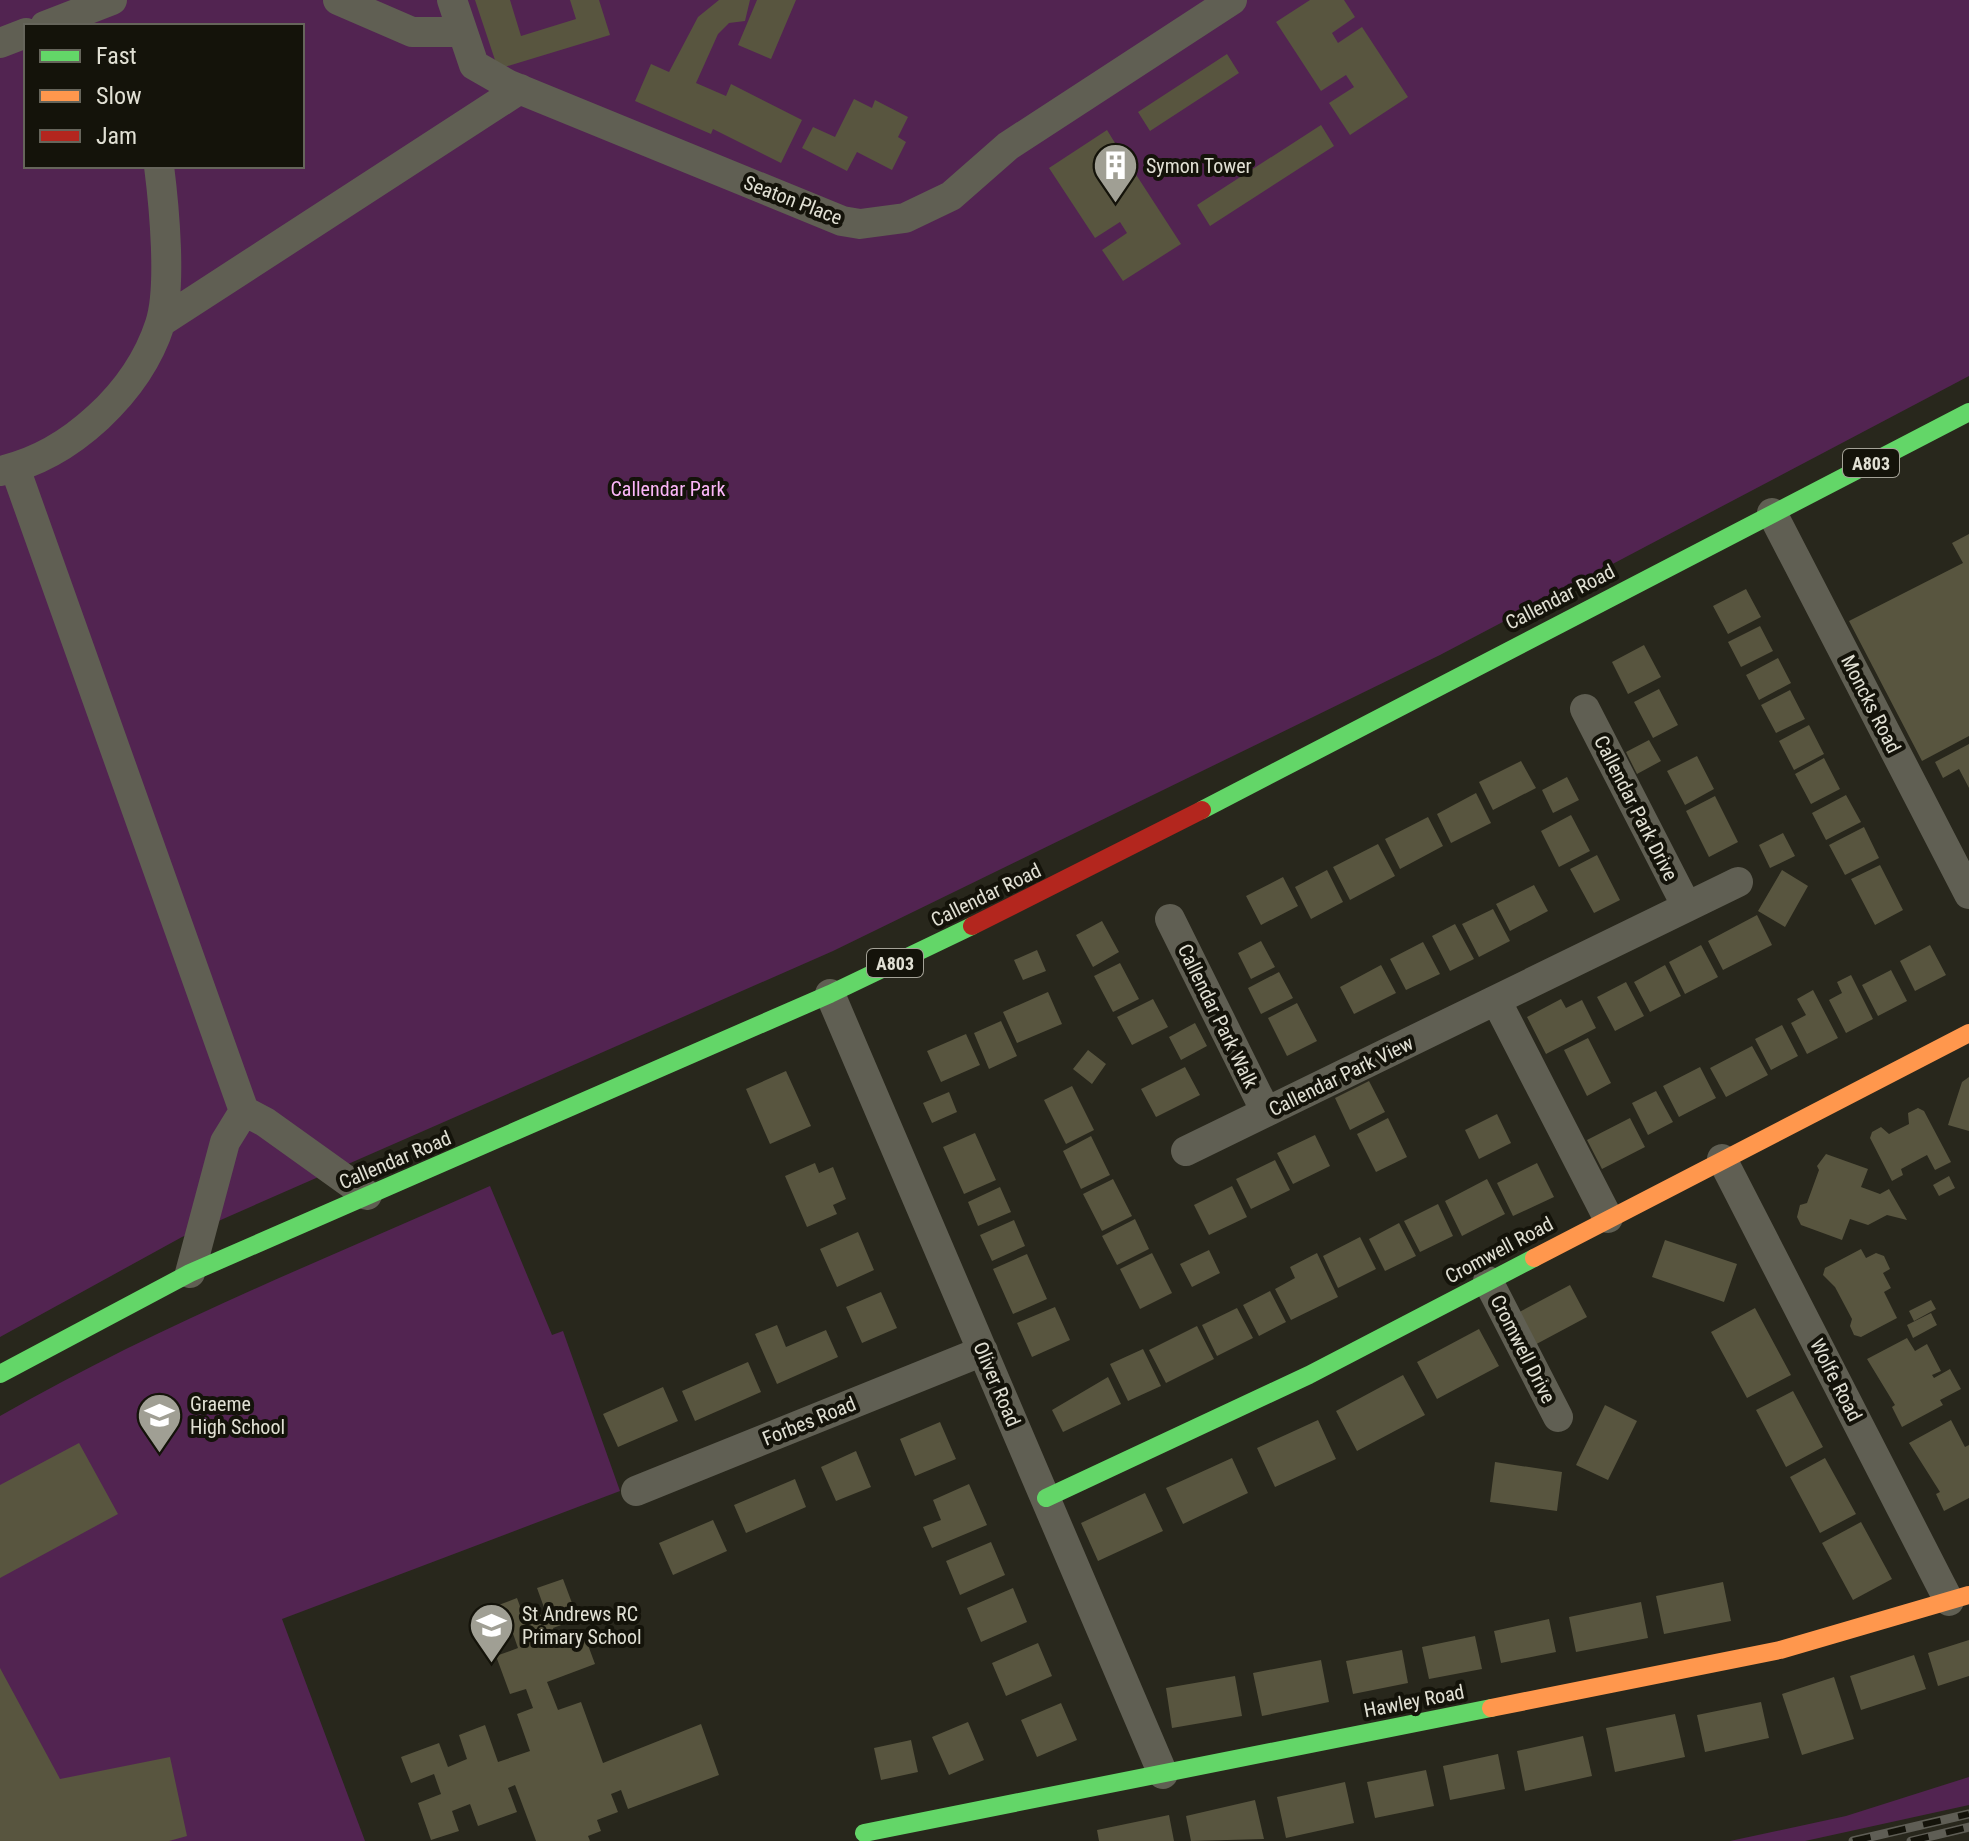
<svg xmlns="http://www.w3.org/2000/svg" width="1969" height="1841" font-family="'Roboto Condensed',sans-serif">
<style>
.green{fill:#522451;fill-rule:evenodd}
.building{fill:#58553f}
.lines{fill:none;stroke-linecap:round;stroke-linejoin:round}
.street{stroke:#605f53;stroke-width:30}
.fast{stroke:#63d668;stroke-width:18}
.slow{stroke:#ff974d;stroke-width:18}
.jam{stroke:#b3261e;stroke-width:18}
.rail-casing{stroke:#5f5e55;stroke-width:9}
.rail{stroke:#14130a;stroke-width:6;stroke-dasharray:18;stroke-linecap:butt}
.labels{text-anchor:middle;dominant-baseline:central;stroke-width:8;stroke-linejoin:round;paint-order:stroke}
.shield{fill:#14130a;stroke:#a4a297;stroke-width:2}
.shield-label{font-size:18px;font-weight:bold;fill:#e1e0d4}
.poi-label{font-size:20px;fill:#e1e0d4;stroke:#14130a;text-anchor:start}
.street-label{font-size:20px;fill:#e1e0d4;stroke:#14130a}
.park-label{font-size:20px;fill:#fbb6f8;stroke:#14130a}
</style>
<rect width="100%" height="100%" fill="#28271c"/>
<path class="green" d="M0,0H1969V376L1440,655L833,951L182,1237L0,1337ZM26,26H302V166H26Z
M490,1186L552,1335L563,1331L620,1491L282,1619L365,1841H0V1416C157,1326 325,1259 490,1186Z
M1969,1777V1805L1805,1841H1730L1846,1816Z"/>
<path class="building" d="M475,0H510L521,36L576,19L570,0H599L610,35L498,69Z
M719,0H750L745,21L729,23L718,34L696,83L726,96L731,84L802,120L781,163L713,129L711,134L635,101L651,64L669,72L698,17Z
M757,0H796L771,59L738,45Z
M1310,0H1344L1355,17L1332,33L1338,43L1362,27L1408,97L1350,135L1329,103L1354,87L1346,75L1321,91L1276,22Z
M1227,54L1239,73L1150,131L1138,112Z
M854,99L872,108L875,100L908,117L898,137L906,142L892,170L857,152L847,171L802,148L813,127L835,137Z
M1321,125L1334,146L1210,226L1197,205Z
M1107,130L1128,164L1104,179L1111,189L1135,173L1181,244L1123,281L1102,250L1127,233L1120,222L1095,238L1049,168Z
M1969,534V736L1922,761L1849,621L1963,563L1952,543Z
M1746,589L1761,617L1728,634L1713,606Z
M1760,626L1773,651L1741,667L1728,642Z
M1644,645L1661,677L1628,694L1612,662Z
M1778,658L1791,683L1759,700L1746,675Z
M1659,689L1678,725L1653,738L1634,702Z
M1790,690L1805,719L1776,733L1761,705Z
M1809,725L1824,754L1794,770L1779,741Z
M1649,740L1661,761L1637,774L1626,752Z
M1969,744V788L1959,769L1943,778L1935,762Z
M1697,756L1714,789L1685,805L1667,771Z
M1824,758L1840,789L1811,804L1795,774Z
M1521,761L1536,788L1493,810L1479,782Z
M1567,777L1579,800L1553,813L1542,790Z
M1476,793L1491,823L1451,843L1437,814Z
M1846,795L1861,822L1826,840L1812,813Z
M1715,796L1738,842L1709,857L1686,811Z
M1571,815L1590,851L1559,867L1541,831Z
M1428,817L1443,846L1400,869L1385,839Z
M1864,827L1879,858L1845,875L1829,845Z
M1783,833L1795,856L1770,868L1759,845Z
M1378,844L1395,876L1350,900L1333,867Z
M1597,855L1620,900L1594,913L1570,869Z
M1880,865L1903,910L1875,925L1851,879Z
M1327,870L1343,902L1311,919L1295,887Z
M1782,870L1808,886L1785,927L1758,911Z
M1283,877L1298,906L1261,925L1246,896Z
M1534,885L1548,911L1510,931L1496,904Z
M1493,909L1510,941L1479,957L1462,924Z
M1757,915L1772,945L1723,970L1708,941Z
M1102,921L1119,952L1093,967L1076,935Z
M1455,924L1474,959L1450,971L1432,936Z
M1261,941L1275,967L1251,979L1238,953Z
M1423,942L1440,974L1406,990L1390,959Z
M1701,945L1718,977L1685,994L1669,962Z
M1930,945L1946,975L1915,991L1900,961Z
M1037,950L1046,971L1023,980L1014,960Z
M1120,963L1139,999L1113,1012L1094,976Z
M1381,965L1396,993L1354,1014L1340,987Z
M1665,965L1681,996L1650,1012L1634,982Z
M1891,970L1907,1001L1878,1016L1862,985Z
M1279,972L1293,998L1261,1014L1248,988Z
M1851,975L1873,1019L1846,1033L1829,1000L1842,993L1837,982Z
M1626,982L1644,1016L1615,1031L1597,997Z
M1813,990L1838,1038L1807,1054L1791,1023L1806,1015L1797,999Z
M1048,992L1062,1024L1017,1043L1003,1012Z
M1153,999L1168,1027L1132,1045L1117,1017Z
M1561,999L1566,1008L1582,1000L1596,1028L1546,1054L1527,1017Z
M1297,1003L1317,1041L1287,1056L1268,1018Z
M1001,1021L1017,1056L989,1069L974,1033Z
M1195,1023L1207,1046L1181,1060L1169,1037Z
M1782,1025L1798,1056L1771,1070L1755,1039Z
M966,1034L980,1065L941,1082L927,1051Z
M1588,1038L1611,1083L1587,1096L1564,1050Z
M1752,1046L1768,1075L1726,1097L1710,1068Z
M1088,1050L1106,1064L1092,1084L1073,1069Z
M1185,1067L1200,1095L1156,1117L1141,1089Z
M1700,1067L1716,1098L1679,1117L1663,1086Z
M786,1071L811,1126L770,1144L746,1089Z
M1969,1077V1131L1948,1125L1962,1082Z
M1369,1081L1385,1112L1350,1130L1335,1098Z
M1072,1086L1094,1130L1066,1144L1044,1100Z
M1656,1091L1673,1122L1648,1135L1632,1103Z
M949,1092L957,1112L932,1123L923,1103Z
M1918,1108L1924,1111L1951,1162L1935,1170L1927,1155L1901,1169L1903,1175L1892,1181L1870,1138L1872,1132L1881,1127L1889,1134L1909,1124L1908,1113Z
M1497,1114L1511,1143L1479,1159L1465,1130Z
M1388,1118L1407,1157L1376,1172L1357,1134Z
M1630,1118L1645,1147L1602,1169L1587,1140Z
M975,1133L996,1180L964,1194L943,1147Z
M1315,1135L1330,1166L1293,1184L1277,1153Z
M1091,1136L1110,1175L1081,1189L1063,1151Z
M1826,1154L1868,1169L1861,1187L1880,1194L1889,1189L1907,1220L1887,1215L1868,1225L1850,1219L1842,1240L1801,1225L1797,1217L1800,1205L1807,1203L1819,1170L1817,1166Z
M1275,1160L1290,1190L1251,1209L1236,1179Z
M815,1163L819,1173L833,1167L846,1199L833,1205L837,1214L807,1227L785,1176Z
M1537,1163L1554,1197L1513,1216L1497,1183Z
M1949,1176L1955,1188L1939,1196L1933,1185Z
M1113,1179L1132,1216L1102,1231L1083,1194Z
M1487,1179L1505,1214L1462,1236L1445,1201Z
M1232,1186L1247,1217L1209,1235L1194,1205Z
M1000,1187L1011,1212L978,1226L968,1202Z
M1438,1204L1453,1236L1420,1252L1404,1221Z
M1135,1219L1149,1249L1117,1265L1102,1236Z
M1014,1220L1025,1246L992,1261L980,1235Z
M1399,1223L1416,1256L1385,1271L1369,1239Z
M858,1232L874,1270L837,1287L820,1249Z
M1360,1237L1376,1269L1338,1288L1323,1256Z
M1665,1240L1737,1264L1724,1302L1652,1277Z
M1861,1249L1866,1258L1876,1253L1884,1256L1890,1269L1883,1273L1891,1288L1884,1292L1897,1318L1861,1337L1854,1335L1850,1326L1852,1319L1835,1287L1823,1275L1825,1268Z
M1209,1250L1220,1273L1192,1287L1180,1264Z
M1152,1253L1172,1293L1140,1309L1120,1269Z
M1317,1253L1338,1297L1291,1320L1275,1289L1295,1278L1290,1267Z
M1027,1254L1047,1299L1013,1314L993,1269Z
M1570,1285L1587,1317L1529,1348L1512,1316Z
M1270,1291L1286,1322L1259,1336L1243,1305Z
M881,1292L897,1328L862,1343L846,1307Z
M1931,1300L1936,1309L1914,1321L1909,1311Z
M1055,1307L1070,1340L1032,1357L1017,1323Z
M1237,1308L1253,1338L1217,1356L1202,1325Z
M1755,1308L1791,1375L1747,1398L1711,1332Z
M1931,1313L1937,1325L1913,1338L1907,1325Z
M777,1325L786,1347L826,1330L838,1357L777,1384L755,1334Z
M1197,1326L1214,1359L1166,1383L1149,1350Z
M1479,1329L1499,1366L1437,1399L1417,1362Z
M1907,1338L1915,1351L1927,1344L1941,1371L1932,1375L1934,1378L1950,1369L1961,1389L1940,1400L1943,1405L1902,1427L1892,1407L1895,1405L1867,1359Z
M1143,1349L1161,1386L1128,1401L1110,1364Z
M748,1362L761,1392L695,1421L682,1391Z
M1403,1375L1425,1415L1357,1451L1336,1411Z
M1108,1377L1121,1404L1063,1432L1052,1410Z
M663,1387L678,1421L618,1447L603,1414Z
M1793,1391L1823,1447L1786,1467L1756,1410Z
M1605,1405L1637,1421L1608,1480L1576,1465Z
M1318,1420L1336,1459L1275,1487L1257,1448Z
M1951,1420L1965,1447L1969,1445V1498L1944,1511L1936,1494L1940,1492L1909,1443Z
M940,1422L956,1459L915,1476L900,1439Z
M79,1443L118,1514L0,1578V1485Z
M856,1451L871,1487L836,1501L821,1467Z
M1232,1458L1248,1493L1183,1524L1166,1488Z
M1825,1458L1856,1514L1820,1533L1790,1477Z
M1495,1462L1562,1472L1557,1511L1490,1502Z
M795,1479L806,1507L746,1533L734,1505Z
M969,1484L987,1525L932,1548L923,1527L941,1520L933,1500Z
M1145,1493L1163,1531L1098,1561L1081,1523Z
M713,1520L727,1551L673,1575L659,1543Z
M1861,1522L1892,1579L1853,1600L1822,1543Z
M991,1542L1005,1575L960,1595L946,1561Z
M563,1579L578,1619L553,1628L560,1646L585,1637L595,1664L547,1682L558,1710L581,1702L603,1763L701,1724L719,1775L628,1809L621,1790L611,1794L618,1812L597,1820L601,1831L588,1836L590,1841H536L515,1785L508,1788L517,1812L478,1826L470,1804L452,1811L459,1831L431,1840L418,1803L441,1794L434,1774L411,1783L401,1757L439,1743L448,1767L467,1759L459,1735L485,1725L498,1762L530,1751L517,1714L533,1708L526,1689L510,1694L496,1656L518,1648L511,1628L489,1636L480,1612L517,1598L525,1620L546,1613L537,1588Z
M1723,1582L1731,1621L1664,1634L1656,1596Z
M1013,1588L1027,1622L981,1642L967,1608Z
M1641,1602L1648,1638L1576,1652L1569,1617Z
M1549,1619L1556,1652L1501,1663L1494,1631Z
M1475,1636L1482,1669L1429,1679L1422,1647Z
M1969,1640V1676L1938,1686L1928,1653Z
M1038,1643L1052,1676L1006,1696L992,1663Z
M1402,1650L1408,1683L1353,1694L1346,1661Z
M1914,1655L1926,1689L1861,1710L1850,1676Z
M1321,1660L1329,1702L1262,1716L1253,1673Z
M0,1668L60,1779L170,1757L187,1836L169,1841H0Z
M1235,1676L1242,1716L1172,1728L1166,1688Z
M1834,1677L1854,1739L1802,1755L1782,1694Z
M1761,1702L1769,1738L1705,1752L1697,1715Z
M1061,1703L1077,1740L1037,1757L1021,1720Z
M1675,1714L1685,1757L1615,1772L1606,1728Z
M968,1722L984,1760L949,1775L932,1737Z
M1583,1736L1592,1776L1525,1791L1517,1751Z
M911,1740L918,1772L881,1780L874,1748Z
M1498,1754L1505,1789L1450,1800L1443,1766Z
M1426,1770L1434,1806L1375,1818L1367,1782Z
M1345,1782L1354,1823L1286,1838L1277,1797Z
M1255,1800L1264,1839L1191,1841L1186,1816Z
M1169,1815L1174,1841H1099L1097,1830Z"/>
<g class="lines">
<path class="street" d="M338,0L412,32H462
M452,0L474,65L509,85L842,221L860,224L905,218L951,196L1008,146L1232,0
M45,26L112,0
M0,43L26,33
M161,322L520,89
M15,468L244,1111
M0,471C70,456 138,392 160,324C172,288 164,205 159,166
M1772,513L1969,894
M1585,709L1687,907
M1170,919L1266,1112
M830,994L1163,1774
M1496,1000L1608,1218
M1186,1151L1738,882
M1722,1159L1949,1601
M190,1273L225,1142L244,1111L265,1122L367,1195
M1488,1281L1558,1417
M636,1491L983,1351"/>
<path class="fast" d="M1202,810L1969,412
M0,1374L190,1273L830,994L972,926
M1046,1498L1309,1375L1534,1258
M864,1833L1491,1708"/>
<path class="slow" d="M1534,1258L1969,1033
M1491,1708L1780,1650L1969,1595"/>
<path class="jam" d="M972,926L1202,810"/>
<defs>
<path id="rail" d="M1853,1841L1969,1814
M1911,1841L1969,1827"/>
</defs>
<use href="#rail" class="rail-casing"/>
<use href="#rail" class="rail"/>
</g>
<defs>
<symbol id="building-pin" viewBox="-11 -11 22 30"><path d="M0 17L-7.5 6A9.5 9.5 0 1 1 7.5 6Z" fill="#a09f94" stroke="#14130a"/><path d="M-4-6H4V6H1V3H-1V6H-4ZM-2.5-4.3h1.7v1.8h-1.7ZM.8-4.3h1.7v1.8H.8ZM-2.5-1h1.7V.8h-1.7ZM.8-1h1.7V.8H.8Z" fill="#fff"/></symbol>
<symbol id="school-pin" viewBox="-11 -11 22 30"><path d="M0 17L-7.5 6A9.5 9.5 0 1 1 7.5 6Z" fill="#a09f94" stroke="#14130a"/><path d="M0-5L7-2L0 1L-7-2ZM-4 1L0 2.5L4 1V4Q0 6-4 4Z" fill="#fff"/></symbol>
</defs>
<g fill-rule="evenodd">
<use href="#building-pin" x="1090" y="140" width="51" height="69"/>
<use href="#school-pin" x="134" y="1390" width="51" height="69"/>
<use href="#school-pin" x="466" y="1600" width="51" height="69"/>
</g>
<g class="labels">
<g class="shield">
<rect x="1843" y="449" width="56" height="28" rx="6"/>
<rect x="867" y="949" width="56" height="28" rx="6"/>
</g>
<g class="shield-label">
<text x="1871" y="463">A803</text>
<text x="895" y="963">A803</text>
</g>
<g class="poi-label">
<text x="1146" y="166">Symon Tower</text>
<text x="190" y="1404">Graeme<tspan x="190" dy="23">High School</tspan></text>
<text x="522" y="1614">St Andrews RC<tspan x="522" dy="23">Primary School</tspan></text>
</g>
<g class="street-label">
<text transform="translate(793 200) rotate(21)">Seaton Place</text>
<text transform="translate(1560 597) rotate(-27)">Callendar Road</text>
<text transform="translate(1871 704) rotate(63)">Moncks Road</text>
<text transform="translate(1636 808) rotate(63)">Callendar Park Drive</text>
<text transform="translate(986 895) rotate(-26)">Callendar Road</text>
<text transform="translate(1218 1016) rotate(64)">Callendar Park Walk</text>
<text transform="translate(1341 1076) rotate(-26)">Callendar Park View</text>
<text transform="translate(395 1160) rotate(-23)">Callendar Road</text>
<text transform="translate(1499 1250) rotate(-28)">Cromwell Road</text>
<text transform="translate(1523 1349) rotate(63)">Cromwell Drive</text>
<text transform="translate(1836 1380) rotate(63)">Wolfe Road</text>
<text transform="translate(997 1384) rotate(67)">Oliver Road</text>
<text transform="translate(809 1421) rotate(-22)">Forbes Road</text>
<text transform="translate(1414 1701) rotate(-11)">Hawley Road</text>
</g>
<g class="park-label">
<text x="668" y="489">Callendar Park</text>
</g>
</g>
<rect x="24" y="24" width="280" height="144" fill="#14130a" stroke="#66655b" stroke-width="2"/>
<rect x="40" y="50" width="40" height="12" fill="#63d668" stroke="#66655b" stroke-width="2"/>
<text x="96" y="64" font-size="24" fill="#e1e0d4">Fast</text>
<rect x="40" y="90" width="40" height="12" fill="#ff974d" stroke="#66655b" stroke-width="2"/>
<text x="96" y="104" font-size="24" fill="#e1e0d4">Slow</text>
<rect x="40" y="130" width="40" height="12" fill="#b3261e" stroke="#66655b" stroke-width="2"/>
<text x="96" y="144" font-size="24" fill="#e1e0d4">Jam</text>
</svg>
